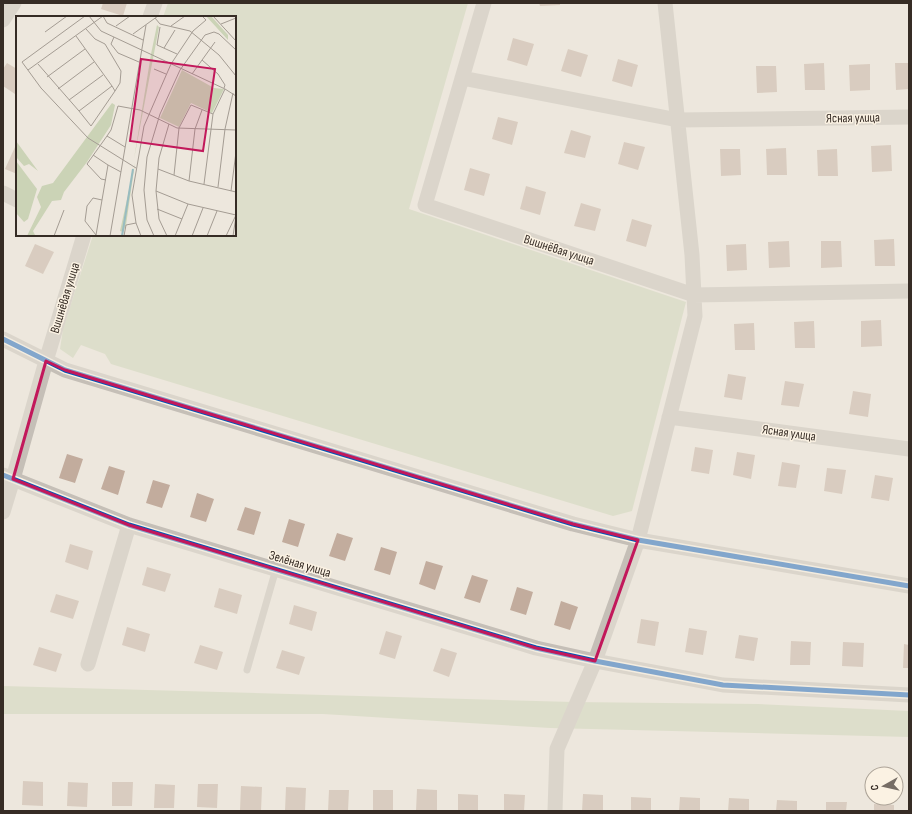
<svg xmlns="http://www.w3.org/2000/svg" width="912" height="814" font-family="'Sofia Sans Condensed',sans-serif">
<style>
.green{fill:#cbd3b6}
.building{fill:#c2ac9d}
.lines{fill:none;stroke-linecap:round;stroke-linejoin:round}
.service{stroke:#c5bfb7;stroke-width:7}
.minor{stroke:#c5bfb7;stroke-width:15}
.cycleway-casing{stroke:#fbf2e3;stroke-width:8}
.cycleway{stroke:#0057b8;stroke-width:5}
.marked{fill:none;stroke:#c2185b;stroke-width:3;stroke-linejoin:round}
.labels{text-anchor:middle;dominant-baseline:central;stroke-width:3;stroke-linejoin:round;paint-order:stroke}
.street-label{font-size:13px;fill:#362c25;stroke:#fbf2e3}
.inset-river{fill:none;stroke:#98bcc0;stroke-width:2}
.inset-road{fill:none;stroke:#a49c93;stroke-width:1}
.view{fill:#c2185b;fill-opacity:0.15;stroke:#c2185b;stroke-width:2}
.inset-edge{fill:none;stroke:#362c25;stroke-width:2}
</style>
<rect width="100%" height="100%" fill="#ede7dd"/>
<path class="green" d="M168,3H468L409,209L686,302L632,511L613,516L111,364L105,354L81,345L73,358L60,349L63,329L93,235H235V17H163Z
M3,686L573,702L758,704L909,711V737L550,728L323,714H3Z"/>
<path class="building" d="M103,3H127L123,16L101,9Z
M539,3H560V5L540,6Z
M513,38L534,44L527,66L507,60Z
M568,49L588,55L581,77L561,71Z
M618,59L638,65L632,87L612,81Z
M7,63L17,69V91L15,94L3,86V69Z
M824,63L825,90H805L804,64Z
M895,63H909V89L896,90Z
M870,64V90L850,91L849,65Z
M756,66H776L777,92L757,93Z
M498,117L518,122L512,145L492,139Z
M571,130L591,136L585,158L564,153Z
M624,142L645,147L638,170L618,164Z
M891,145L892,171L872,172L871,146Z
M15,147L17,148V174L5,169Z
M786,148L787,175H767L766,149Z
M720,149H740L741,175L721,176Z
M837,149L838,176H818L817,150Z
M470,168L490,174L484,196L464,190Z
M526,186L546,192L540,215L520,209Z
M581,203L601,209L595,231L574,226Z
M632,219L652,225L646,247L626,241Z
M894,239L895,266H875L874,240Z
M789,241L790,267L769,268L768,242Z
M821,241H841L842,267L821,268Z
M35,244L54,252L43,274L25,266Z
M746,244L747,270L727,271L726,245Z
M881,320L882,346L861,347V321Z
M814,321L815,348H795L794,322Z
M754,323L755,350H735L734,324Z
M728,374L746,377L742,400L724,397Z
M785,381L804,384L799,407L781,405Z
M853,391L871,394L868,417L849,414Z
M695,447L713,450L709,474L691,471Z
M737,452L755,455L751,479L733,475Z
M67,454L83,459L75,483L59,478Z
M782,462L800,465L796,488L778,486Z
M109,466L125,471L118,495L101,489Z
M827,468L846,470L842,494L824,491Z
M875,475L893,478L889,501L871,498Z
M153,480L170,485L162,508L146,503Z
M197,493L214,499L206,522L190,517Z
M245,507L261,512L254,535L237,530Z
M289,519L305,524L298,547L282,542Z
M337,533L353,538L345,561L329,556Z
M70,544L93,551L88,570L65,562Z
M381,547L397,552L390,575L374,570Z
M426,561L443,566L435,590L419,584Z
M147,567L171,574L165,592L142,585Z
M472,575L488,580L480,603L464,598Z
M517,587L533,592L526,615L510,610Z
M219,588L242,595L237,614L214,607Z
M56,594L79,601L73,619L50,612Z
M561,601L578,607L570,630L554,625Z
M294,605L317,612L312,631L289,624Z
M641,619L659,622L655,646L637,643Z
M127,627L150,634L145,652L122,645Z
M689,628L707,631L703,655L685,652Z
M386,631L402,636L395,659L379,654Z
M739,635L758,638L754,661L735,658Z
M791,641L811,642L810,665H790Z
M843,642L864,643L863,667L842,666Z
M904,644L909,645V668H903Z
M200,645L223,652L217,670L194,663Z
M39,647L62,654L56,672L33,665Z
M441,648L457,653L449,677L433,671Z
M282,650L305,657L299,675L276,668Z
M23,781L43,782V806L22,805Z
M68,782L88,783L87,807L67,806Z
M112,782H133L132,806H112Z
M155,784L175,785L174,808H154Z
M198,784H218L217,808L197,807Z
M241,786L262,787L261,811L240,810Z
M286,787L306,788L305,811H285Z
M417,789L437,790V811H416Z
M329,790H349L348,811H328Z
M373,790H393V811H373Z
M458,794L478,795V811H458Z
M504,794L525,795L524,811H504Z
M583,794L603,795V811H582Z
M631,797L651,798V811H631Z
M680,797L700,798V811H679Z
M729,798L749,799V811H728Z
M777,800L797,801V811H776Z
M826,802H847L846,811H826Z
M874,804L894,805V811H874Z"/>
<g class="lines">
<path class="service" d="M247,670L276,569"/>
<path class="minor" d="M484,3L425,205L694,295L909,291
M150,17L155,3
M3,20L14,3
M462,78L678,120L909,117
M3,193L17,200
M3,339L65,370L573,524L638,540L909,586
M669,417L909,449
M3,475L129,525L536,648L595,661L723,685L909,695
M3,512L13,479L46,361L84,235
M88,664L129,525
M555,811L557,749L595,661L638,540L695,316L692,255L665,3"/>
<defs>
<path id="cycleway" d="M3,339L65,370L573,524L638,540L909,586
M3,475L129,525L536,648L595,661L723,685L909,695"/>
</defs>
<use href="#cycleway" class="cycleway-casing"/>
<use href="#cycleway" class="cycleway"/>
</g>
<path d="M0 0H912V814H0ZM46,361L65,370L573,524L638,540L595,661L536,648L129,525L13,479Z" fill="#ede7dd" fill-opacity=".55" fill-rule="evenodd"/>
<path class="marked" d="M46,361L65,370L573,524L638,540L595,661L536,648L129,525L13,479Z"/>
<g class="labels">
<g class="street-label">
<text transform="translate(853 118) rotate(-1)">Ясная улица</text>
<text transform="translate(559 250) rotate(18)">Вишнёвая улица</text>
<text transform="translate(65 298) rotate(-73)">Вишнёвая улица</text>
<text transform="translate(789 433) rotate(8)">Ясная улица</text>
<text transform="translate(300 564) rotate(17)">Зелёная улица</text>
</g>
</g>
<g transform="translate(16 16)">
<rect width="220" height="220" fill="#ede7dd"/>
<path d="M190,0H195L212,19V24ZM141,9L143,11L118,143L135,38ZM166,54L198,72L208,73L196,97L175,87L163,111L144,102ZM96,87L99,89L95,109L71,146L48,176L45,184L36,185L17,215L19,219L11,220L25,191L21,181L26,170L37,167ZM0,125L22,155L13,148L8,150L0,141ZM0,145L21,173L12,203L8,206L0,197ZM119,147L110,209L107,216L104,215Z" fill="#cbd3b6"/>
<path class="inset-river" d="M106,220L117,153"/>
<path class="inset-road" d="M69,0L6,46L25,72L72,122L120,152M73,0L85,15L209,73L197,98L188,168M87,0L91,7L127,24M197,0L220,25M139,2L144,8L174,15L203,39L220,60M205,8L220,2M100,10L114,0M155,10L169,0M144,11L141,29L161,38M70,13L79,23L89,28L105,55L104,67L99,75M29,16L51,0M117,18L142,0M60,20L96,70L63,95L75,110L99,75L96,70M98,21L95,28L102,37L123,46M148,32L159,14M186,44L202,58L209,69L208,72M22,48L63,95M138,53L150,58M12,54L87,0M176,58L199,26M31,61L69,33M42,73L78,46M209,73L220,80M53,84L87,59M109,131L91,120L95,114L102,90L124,94L161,112L220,114M77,139L92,149M142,153L173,165L220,176M158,159L163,112L175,89L197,98M90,164L85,163L71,148L91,120M173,165L179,113L186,94M202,171L209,113L217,77M140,175L172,188L220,199M215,175L220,136M141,193L166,203M80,219L92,149L105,156M80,219L69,205L71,190L77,182L86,184M38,220L48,194M94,220L130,9M108,220L110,209L120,207M125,220L120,207L116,179L128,110L155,48L177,15L190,4L186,0M138,220L131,204L128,174L131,141L144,98L164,54L189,19L198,16L203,18L220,34M151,220L143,203L140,175L143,142L153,108M159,220L172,188M176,220L187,192M191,220L201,195M210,220L220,199M217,220L220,200"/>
<path class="view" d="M125,43L199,53L187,135L114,125Z"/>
<rect width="220" height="220" class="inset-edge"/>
</g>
<rect width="912" height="814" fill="none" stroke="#362c25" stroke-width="8"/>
<g transform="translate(884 786) rotate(262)"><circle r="19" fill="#fbf2e3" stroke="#aca397"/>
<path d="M0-3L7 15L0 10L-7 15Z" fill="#766d65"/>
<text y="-6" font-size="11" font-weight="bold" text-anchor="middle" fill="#362c25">С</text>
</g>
</svg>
